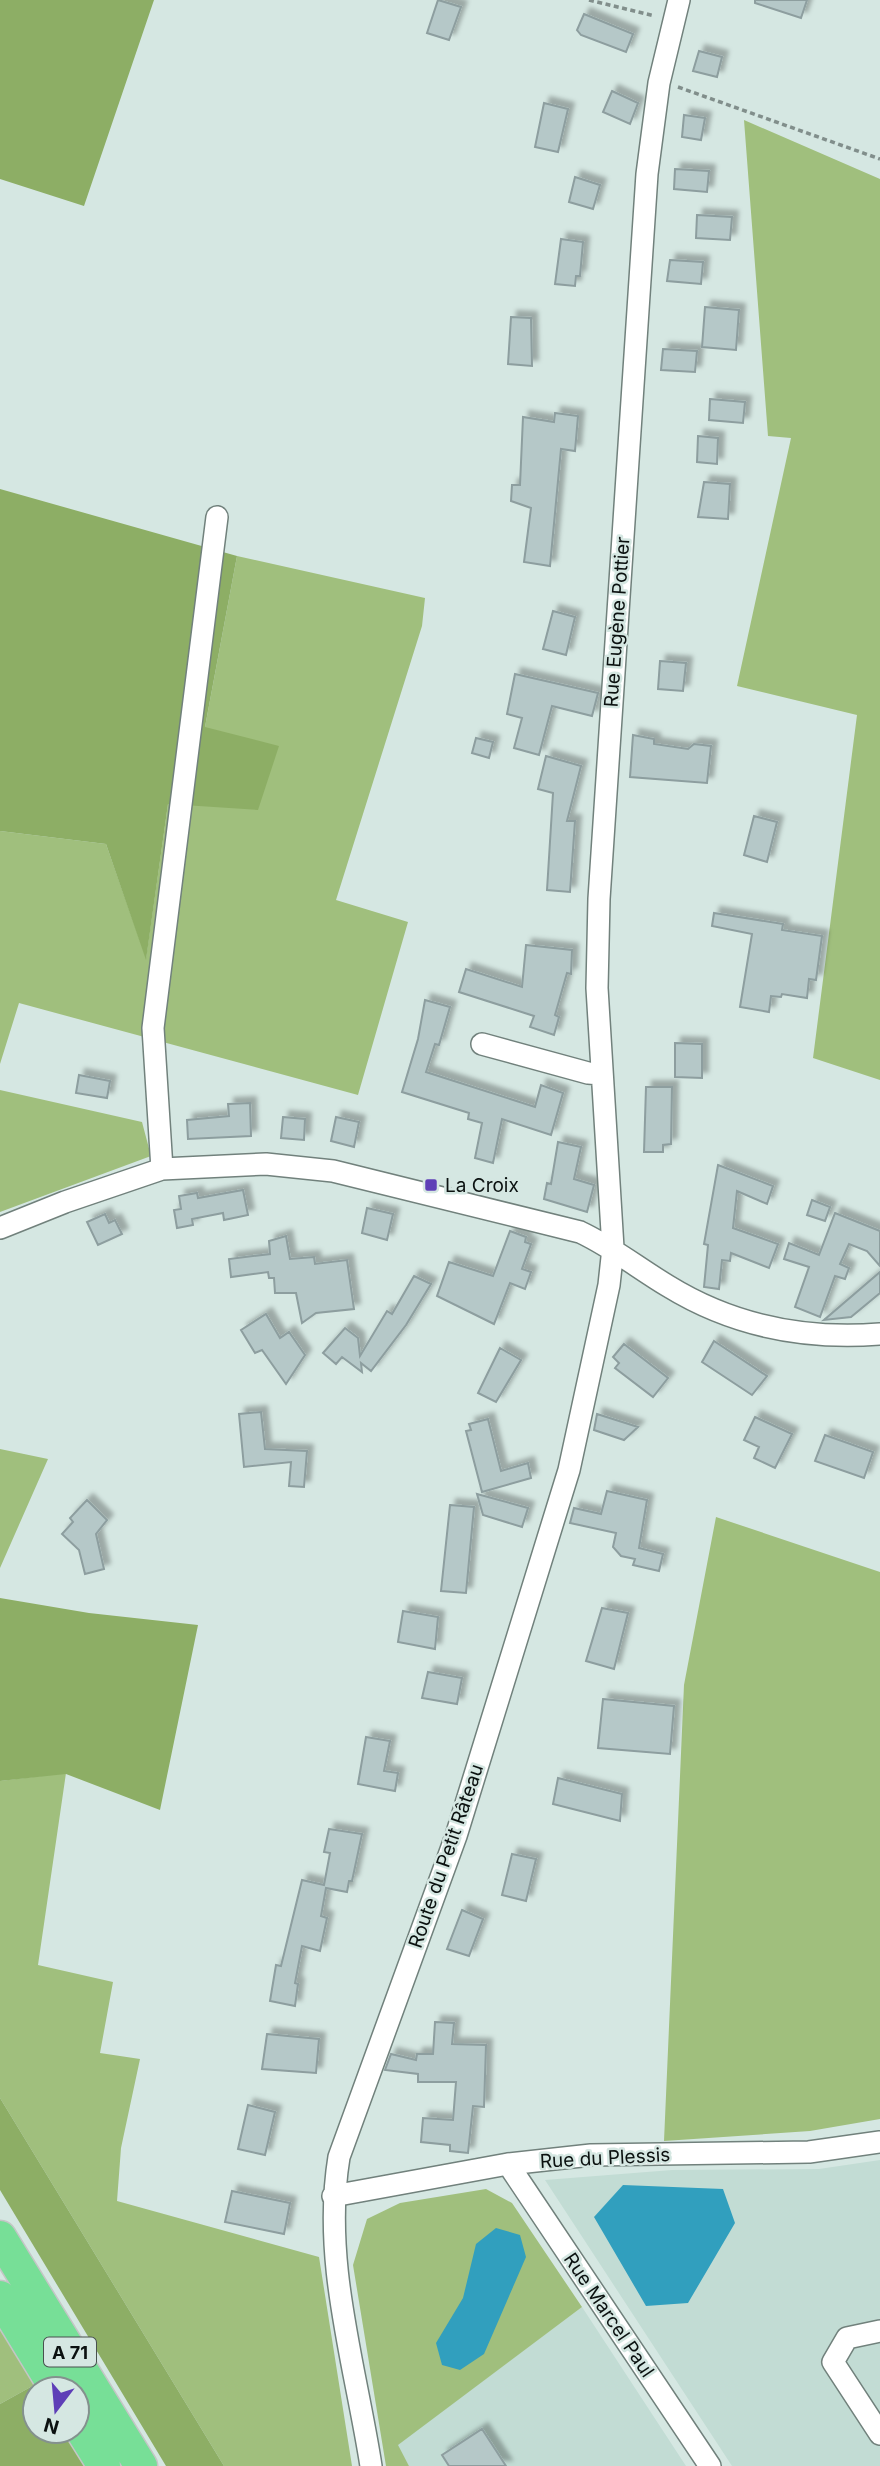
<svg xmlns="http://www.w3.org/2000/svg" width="880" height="2466" font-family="Inter,sans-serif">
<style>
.built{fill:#c2dcd4}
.green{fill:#a0bf7d}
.forest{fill:#8dae65}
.water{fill:#319fbe}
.building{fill:#b5c8c8;stroke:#8d9e9f;stroke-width:2;filter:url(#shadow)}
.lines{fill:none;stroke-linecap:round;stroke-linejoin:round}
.minor-casing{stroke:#71817c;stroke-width:24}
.highway-casing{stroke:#c4c6c6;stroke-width:35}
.path{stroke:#818e8b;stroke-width:3.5;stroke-dasharray:5 3.5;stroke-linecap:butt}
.minor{stroke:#fff;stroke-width:21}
.highway{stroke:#77df97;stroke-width:32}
.poi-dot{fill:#5e3fb7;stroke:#d5e7e2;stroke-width:2.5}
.labels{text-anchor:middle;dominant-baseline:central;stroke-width:5;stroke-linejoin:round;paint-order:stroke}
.shield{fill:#d5e7e2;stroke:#48514f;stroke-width:2}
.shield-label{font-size:18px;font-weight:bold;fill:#0b1110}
.street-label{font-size:19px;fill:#0b1110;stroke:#d5e7e2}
.poi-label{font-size:19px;fill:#0b1110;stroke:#d5e7e2;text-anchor:start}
</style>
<defs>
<filter id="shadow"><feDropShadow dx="6" dy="-6" stdDeviation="2" flood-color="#0004"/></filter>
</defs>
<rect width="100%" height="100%" fill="#d5e7e2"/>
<path class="built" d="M880,2160V2466H732L545,2180L672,2170L819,2169Z
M582,2307L686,2466H409L397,2445Z"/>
<path class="green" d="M744,120L880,179V1080L813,1058L857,715L737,686L791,438L768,436Z
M237,556L425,598L422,626L336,900L408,922L358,1095L19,1003L0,1064V831L106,844L146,958L168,804L205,727Z
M0,1090L142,1122L151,1156L0,1212Z
M0,1449L48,1459L0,1568Z
M716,1517L880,1572V2119L810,2131L664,2141L684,1685Z
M66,1773L38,1965L113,1982L100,2053L140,2059L121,2148L117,2201L319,2257L352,2466H224L0,2098V1781Z
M486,2189L512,2203L582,2307L398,2445L409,2466H386L353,2265L367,2219L400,2203Z
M0,2329L36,2384L0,2404Z"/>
<path class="forest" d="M0,0H154L84,206L0,179Z
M0,489L237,556L205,727L279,746L258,810L168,804L146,960L106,844L0,831Z
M0,1598L89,1613L198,1625L160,1810L66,1774L0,1781Z
M0,2098L224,2466H166L0,2190Z
M36,2384L40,2389H35V2431H66L89,2466H0V2404Z"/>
<path class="water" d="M623,2185L723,2189L735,2223L688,2303L646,2306L594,2217Z
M496,2228L520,2235L526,2257L484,2354L460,2370L442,2365L436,2343L463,2298L476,2244Z"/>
<path class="building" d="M438,0L461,7L449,40L427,33Z
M755,0H807L801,18L755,3Z
M584,14L633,34L626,52L581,35L577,30Z
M699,51L722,57L717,77L693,71Z
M612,91L638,103L630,124L603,112Z
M544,103L568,109L558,152L535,147Z
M684,115L705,118L701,140L682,137Z
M675,169L709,171L707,192L674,189Z
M575,177L600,185L593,209L569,202Z
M697,215L732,217L730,240L696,238Z
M561,239L583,242L580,276H576L575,286L555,284Z
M670,260L703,262L701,284L667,281Z
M705,307L739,310L736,350L702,347Z
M511,317L531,318L532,366L508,364Z
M663,349L697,351L695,372L661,370Z
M710,399L745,402L743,423L709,420Z
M555,413L578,416L575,451L561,449L550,566L524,562L531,508L511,501L512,485H520L523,417L554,422Z
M698,436L718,438L717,464L697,462Z
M704,482L730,484L728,519L698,517Z
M553,611L575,617L566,655L543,649Z
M660,661L686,663L683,691L658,689Z
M515,674L598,693L592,716L552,706L539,755L514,748L522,718L507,714Z
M633,735L654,739V744L688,749L694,744L711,746L707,783L630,777Z
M476,738L493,742L489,758L472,753Z
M546,756L581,766L567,821H575L570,892L547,890L553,793L538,789Z
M754,816L777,822L767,862L744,855Z
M714,913L783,924L782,930L822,936L816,980L809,979L807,998L782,994L781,997L771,996L769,1012L740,1007L752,934L712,926Z
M526,945L572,950L571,974L567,973L555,1015L559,1017L554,1035L530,1027L534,1016L459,992L466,969L522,987Z
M425,1000L450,1007L439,1045L435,1044L426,1072L535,1107L541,1085L563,1093L551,1135L502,1119L493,1163L475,1158L482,1123L468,1119L469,1113L402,1092L418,1039Z
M675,1043L702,1044V1078L675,1077Z
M79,1075L110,1081L107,1098L76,1093Z
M646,1087H672L671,1144L663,1145V1152H644Z
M250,1103L251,1136L188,1139L187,1120L229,1116L228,1104Z
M283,1117L305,1119L304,1140L281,1138Z
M336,1117L359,1122L354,1147L331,1141Z
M558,1142L581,1147L574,1179L594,1185L587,1212L544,1199L547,1183L551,1184Z
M718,1165L773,1186L767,1204L737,1191L733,1228L778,1244L769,1268L731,1253L730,1261L722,1260L719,1289L704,1287L708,1245L704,1244Z
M243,1190L248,1215L224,1220L223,1213L192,1219L193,1225L177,1228L174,1210L181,1209L179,1196L197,1193L198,1198Z
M812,1200L830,1207L825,1221L807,1215Z
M367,1208L393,1214L387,1240L362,1233Z
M835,1213L880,1231V1266L867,1251L849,1244L840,1264L849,1268L845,1279L835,1276L820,1317L795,1307L809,1267L784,1259L789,1243L819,1255Z
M105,1214L109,1223L115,1220L122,1234L98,1245L87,1222Z
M510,1231L526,1237L525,1242L531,1244L522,1269L531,1272L525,1289L510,1283L494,1324L437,1296L449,1262L493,1276Z
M286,1236L290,1259L314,1257L315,1264L347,1260L354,1309L316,1313L302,1323L296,1293H275L274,1278H269L268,1272L231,1277L229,1259L270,1254L269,1241Z
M880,1272V1293L851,1317L824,1320Z
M414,1276L431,1284L406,1325L371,1371L361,1363L362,1372L342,1357L336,1364L323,1353L345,1328L358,1338L360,1356L387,1311L392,1314Z
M266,1314L280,1338L289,1332L305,1355L286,1384L262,1350L255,1353L241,1330Z
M714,1341L767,1376L752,1395L702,1362Z
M624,1344L668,1378L653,1397L615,1368L619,1363L613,1357Z
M500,1348L521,1360L496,1402L478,1393Z
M261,1412L265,1449L307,1451L304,1487L289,1486L291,1462L244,1467L239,1414Z
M597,1414L638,1427L624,1440L594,1430Z
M755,1417L792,1434L775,1468L754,1458L759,1447L744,1440Z
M488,1419L501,1471L528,1463L531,1478L482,1492L466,1431L471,1430L469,1424Z
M825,1435L873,1452L864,1478L815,1461Z
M607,1491L647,1500L639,1548L663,1554L659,1571L633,1565L635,1559L621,1556L613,1547L616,1533L570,1523L574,1508L601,1514Z
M477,1494L528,1508L522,1527L483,1515Z
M87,1500L107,1520L96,1534L104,1569L85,1574L79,1550L62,1534L73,1522L70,1518Z
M450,1505L474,1507L466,1593L441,1591Z
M602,1608L628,1613L614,1669L586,1661Z
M403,1611L438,1617L435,1649L398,1642Z
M428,1672L462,1678L457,1704L422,1698Z
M603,1699L674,1706L670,1754L598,1748Z
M366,1737L390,1741L384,1771L398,1773L395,1791L358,1784Z
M558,1778L622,1794L620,1821L553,1804Z
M329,1829L362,1834L352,1881H349L347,1892L326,1888L321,1916L327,1918L320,1951L302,1946L295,1983L298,1984L295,2006L270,2001L276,1965L281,1966L302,1880L324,1885L330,1853L324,1852Z
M512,1854L536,1859L526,1901L502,1895Z
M462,1910L483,1919L469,1956L447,1949Z
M435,2022L454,2023L452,2044L486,2045L484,2107L473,2106L468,2153L450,2151V2145L421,2142L423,2118L453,2120L456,2082H418V2074L385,2070L391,2054L416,2060L417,2054H433Z
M267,2034L319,2039L316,2073L262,2069Z
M248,2105L275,2112L265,2155L238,2149Z
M232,2191L290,2203L284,2234L225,2222Z
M482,2429L506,2466H449L442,2455Z"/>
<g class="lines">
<defs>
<path id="minor" d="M482,1044L588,1073L601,1074
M162,1169L153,1028L217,517
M0,1228L65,1202L162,1169L266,1164L333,1171L580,1232C612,1247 638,1268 668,1286C733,1326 803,1340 880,1334
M508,2164L710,2466
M333,2196L508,2164L591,2155L809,2152L880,2142
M880,2331L847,2338L833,2362L880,2434
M371,2466C355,2363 322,2261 339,2157L456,1836L569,1470L609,1285L613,1248L597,988L599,899L647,174L659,83L679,0"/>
<path id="highway" d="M0,2237L141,2466
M0,2297L56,2389
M77,2423L104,2466"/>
</defs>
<use href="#minor" class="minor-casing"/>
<use href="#highway" class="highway-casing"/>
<path class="path" d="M589,0L655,16
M678,87L880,159"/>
<use href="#minor" class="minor"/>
<use href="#highway" class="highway"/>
</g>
<rect class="poi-dot" x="424" y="1178" width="14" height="14" rx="3.5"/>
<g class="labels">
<rect class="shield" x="44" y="2337.5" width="52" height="29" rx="5"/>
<g class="shield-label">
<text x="70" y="2352">A 71</text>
</g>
<g class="street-label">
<text transform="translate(617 622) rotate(-86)">Rue Eugène Pottier</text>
<text transform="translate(446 1856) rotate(-71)">Route du Petit Râteau</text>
<text transform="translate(605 2158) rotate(-3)">Rue du Plessis</text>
<text transform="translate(609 2315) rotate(56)">Rue Marcel Paul</text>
</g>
<g class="poi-label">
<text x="445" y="1185">La Croix</text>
</g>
</g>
<g transform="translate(56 2410) rotate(196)"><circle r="33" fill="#d5e7e2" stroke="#84918e" stroke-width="2"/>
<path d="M0-5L12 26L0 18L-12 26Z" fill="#5e3fb7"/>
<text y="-10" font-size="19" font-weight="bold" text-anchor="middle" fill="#0b1110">N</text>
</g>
</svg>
